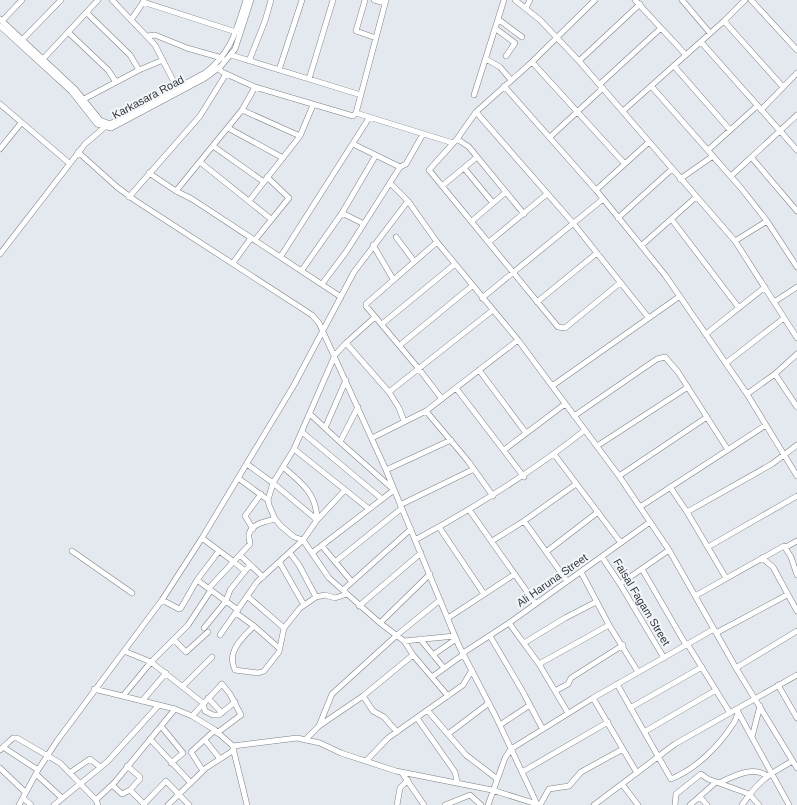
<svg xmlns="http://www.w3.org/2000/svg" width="797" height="805" font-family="Arial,sans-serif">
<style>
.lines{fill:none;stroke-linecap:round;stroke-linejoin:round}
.minor-casing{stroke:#7b8085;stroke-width:6}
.minor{stroke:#fff;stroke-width:5}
.labels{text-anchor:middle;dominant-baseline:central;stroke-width:4;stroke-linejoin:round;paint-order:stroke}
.street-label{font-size:11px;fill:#333437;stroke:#f2f7fc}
</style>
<rect width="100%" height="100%" fill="#e4e9ef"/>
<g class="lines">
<defs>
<path id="minor" d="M112,0L155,45L178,90
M365,0L356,31L376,38
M374,0L385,3
M515,0L540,20L579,61L735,241L797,338
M595,0L532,62L476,112L457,139L429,170L558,327L565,328L620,283
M635,0L686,55
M682,0L710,33
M751,0L797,50
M143,2L236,32
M526,8L530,0
M87,13L130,55L139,70
M0,19L75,89L100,120L110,124L205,73C232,52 236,31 246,0
M498,19L522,37
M131,20L144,1
M2,21L22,0
M724,21L783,87
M0,26L71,91L97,124L111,128L205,78L221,66L235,49L251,0
M495,28L515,43L506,56
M68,32L108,70L116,82
M147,36L155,35L187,48L222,58
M22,40L61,0
M701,42L797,150
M231,55L361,95
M43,59L98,0
M486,59L500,67L511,80
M249,61L265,21L271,0
M579,61L640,4
M532,62L624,163
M674,66L730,130
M218,68L222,72L255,87L353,116L356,113L386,0
M279,70L302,0
M309,79L333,0
M600,84L661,28
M504,86L596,190L665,275L747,394L797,476
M652,87L741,188L767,221L797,267
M474,95L504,0
M84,99L139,70L163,60
M0,104L69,163
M242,110L300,136
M761,110L797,73
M623,111L724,21L745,0
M476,112L573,223L648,317
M356,113L453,143
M228,128L283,158
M550,137L603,88
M457,139L469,147L524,214
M353,144L400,167
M213,146L264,182
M0,149L21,123
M708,150L757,106
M78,152L117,187L136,201L312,315L319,323L386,470L459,646L496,717L537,804
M752,158L797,211
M200,162L271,219
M464,168L493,203
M149,173L176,191L192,199L341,297
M731,176L797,115
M680,179L713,156
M390,183L408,201L437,242L518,340L619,476L669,550L736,668L797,768
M442,186L477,157
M596,190L649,142
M176,191L242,110L255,87
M129,197L200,116L226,74
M249,201L300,136L313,105
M342,213L364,224
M618,218L672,169
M672,220L739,308
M472,221L506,192
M396,237L414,261
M255,240L289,198L267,177
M735,241L767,221
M437,242L366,304V306L419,369L442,399
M489,242L547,194
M373,245L393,279
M642,245L696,197
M0,254L85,144L106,126
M281,256L369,118
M233,263L251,238
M302,270L342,213L376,155
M322,284L346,252L400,167L406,164L423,134
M482,298L603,199
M537,302L597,253
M774,302L797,287
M375,317L346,343L335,355L294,449L273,483L268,500L269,505L275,519L281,526L294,537L303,540L329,578L380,623L404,641L413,655L448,696
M382,324L455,264
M706,334L765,287
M346,343L389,392L399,408L404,421
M400,345L472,286
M726,363L784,318
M479,370L526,433
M775,374L797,407
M552,386L680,296
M456,388L524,477
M389,392L493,310
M747,394L775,374L797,354
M426,411L468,461L493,496
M310,414L340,442
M574,416L657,359L665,357L678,372L728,450
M325,428L346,380
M302,432L382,499
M372,438L426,411L518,340
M597,446L688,387
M294,449L369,509
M504,450L565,404
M554,454L621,543
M247,464L273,483L317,520
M283,467C301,482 317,494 317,520
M386,470L451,440
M619,476L707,417
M238,478L268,500
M670,487L687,512
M400,505L474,469
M640,507L766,425
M470,511L535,603
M524,521L567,581
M439,527L484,594
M253,529L245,516L261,494
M202,538L234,562L245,571
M415,540C476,507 531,473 585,430
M492,541L524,521L576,484
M322,546L352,582
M708,547L797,496
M786,547L797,541
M72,551L132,593
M546,552L598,512
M290,553L299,565L316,597
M312,553L394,490L340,442L358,407
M240,555L263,577
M602,557L620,584L664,658
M762,558L773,567L797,611
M335,562L402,508
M280,563L304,605
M642,569L686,645
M581,572L609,625L638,672
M726,578L687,512L772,464L797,445
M197,580L238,610
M620,584L669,550
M209,588L250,544C250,541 248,536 249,534C251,524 267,521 275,519
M343,590L411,529
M247,596L284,628
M695,596L784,546L791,557L797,575
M162,600L179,609L181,608L197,580L219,551
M359,606L421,553
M236,613L254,626L280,649
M448,618L515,574
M380,623L430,574
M509,623L539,664L568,713
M254,626C242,638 226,652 235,670L258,673L264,671L279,652L284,628L300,608L316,597L325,595L335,598L347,594
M204,628L226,601L230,590L250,565
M716,633L787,595
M220,635L257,582L303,540L317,520L345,490
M490,636L523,692L542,728
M420,639L444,668
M174,640L186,652L208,632
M404,641L455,636
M524,643L565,618L596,602
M688,645L730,713
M124,651L151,662L203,703L205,711L213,715H219L235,702
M463,653L509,623L650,522
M433,655L456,639
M539,664L609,625
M736,668L797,631
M432,677L464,654
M617,684L671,779C696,769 719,746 733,724C736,721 736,717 738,713
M778,685L797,718
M183,686L212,657
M94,689L175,709L192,716L215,730L233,746L297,738L320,743L341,753L396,771L492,790L540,805
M555,691L568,684L571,678L623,645
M123,696L151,662L188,625L211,590
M363,696L373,711L384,717L397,732
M208,698L222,713
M593,698L637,773
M142,701L166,673
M630,708L702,667
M428,711L466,755L496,778
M738,712L789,805
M192,716L222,684L230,694L241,715L217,733
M417,718L455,772L457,782
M500,725L530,705
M161,726L183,753L171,763
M319,726L332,694L397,635L440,600
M644,732L716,690
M448,734L489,703
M752,737L760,706
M150,739L191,783
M205,740L220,759
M305,740L319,726L363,696L413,655
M3,747L38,770
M233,748L247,805
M0,750L13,738H17L60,763L96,800L98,805
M366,761L388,738L463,685L472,670
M0,768L25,792
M203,771L191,752L215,730
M71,772L90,759L100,767
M522,772L608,722
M402,773L424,805
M36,774L62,798
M719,783C732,777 753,765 767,776
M622,784L638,805
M112,785L122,794L130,790L140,779V777L127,766
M130,790L145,805
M700,797L707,805
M23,798L31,805
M96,800L115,782L175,709
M19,805L38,770L57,741L162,600L202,538L294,385L354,272L408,201
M54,805L107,762L158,706
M143,805L166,781L189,805
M168,805L206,768L234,750
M397,805L400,788L408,780
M445,805L470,795L481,805
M488,805L505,758L511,749L593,698L714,629
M540,805L549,789L569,786L581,772L623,749
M594,805L675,744L797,675
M675,805L676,794L701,774L708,779L749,794L759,805
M690,805L716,782
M742,805C758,782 767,775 791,762"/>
</defs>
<use href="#minor" class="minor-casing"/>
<use href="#minor" class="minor"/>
</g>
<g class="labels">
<g class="street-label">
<text transform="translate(148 97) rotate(-28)">Karkasara Road</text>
<text transform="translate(552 580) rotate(-35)">Ali Haruna Street</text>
<text transform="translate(642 602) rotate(59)">Faisal Fagam Street</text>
</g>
</g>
</svg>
